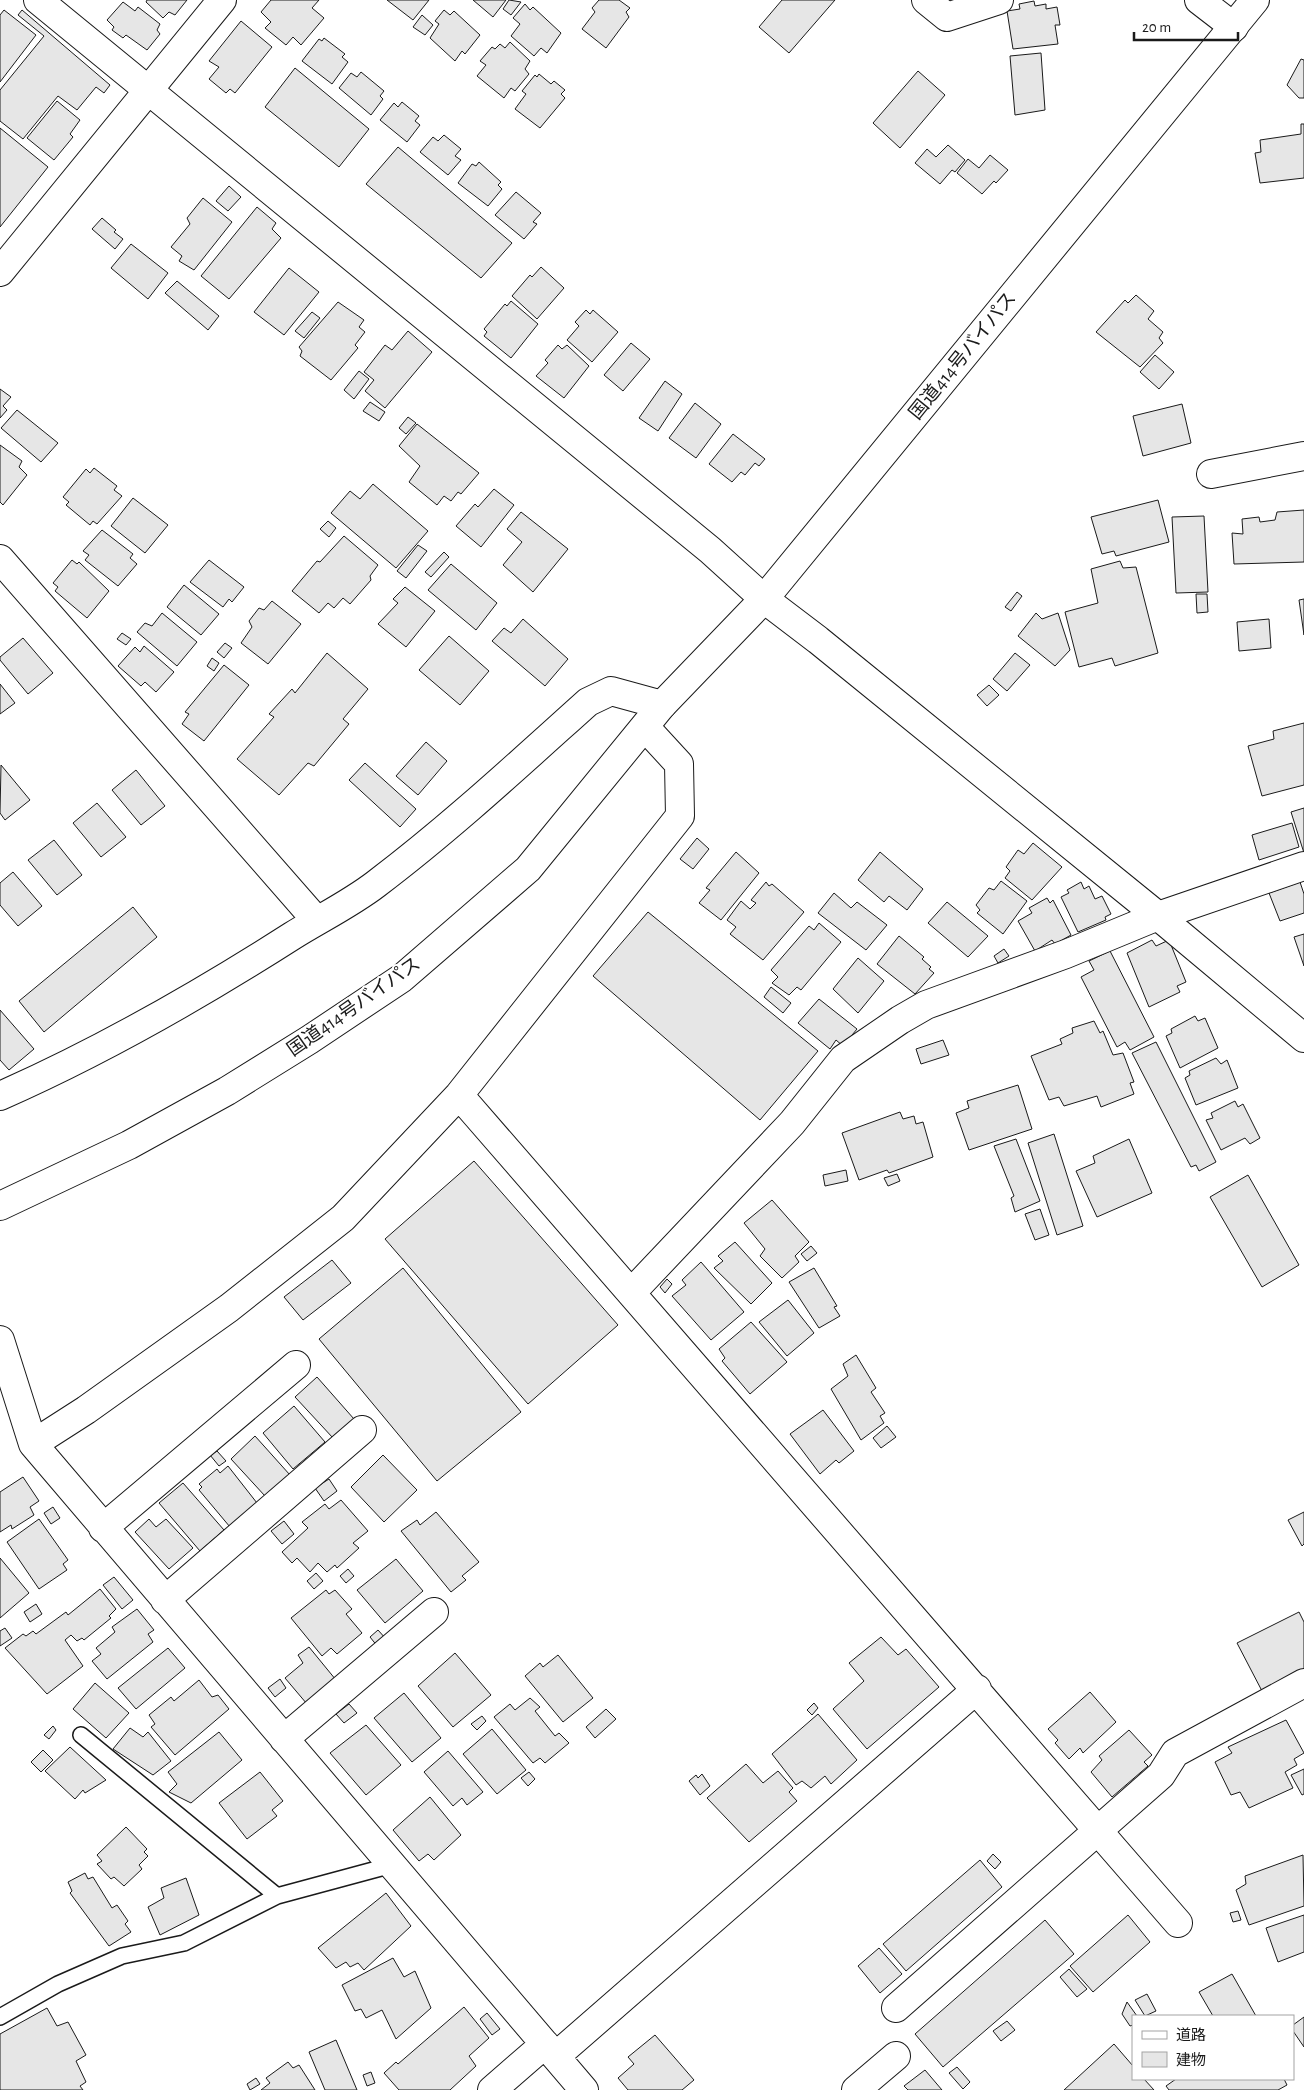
<svg xmlns="http://www.w3.org/2000/svg" width="1304" height="2090" font-family="'Alegreya Sans','Noto Sans JP',sans-serif">
<style>
.building{fill:#e6e6e6;stroke:#1a1a1a}
.lines{fill:none;stroke-linecap:round;stroke-linejoin:round}
.lane-casing{stroke:#1a1a1a;stroke-width:18}
.street-casing{stroke:#1a1a1a;stroke-width:30}
.secondary-casing{stroke:#1a1a1a;stroke-width:30}
.highway-casing{stroke:#1a1a1a;stroke-width:30}
.lane{stroke:#fff;stroke-width:15}
.street{stroke:#fff;stroke-width:28}
.secondary{stroke:#fff;stroke-width:28}
.highway{stroke:#fff;stroke-width:28}
.labels{text-anchor:middle;dominant-baseline:central;stroke-width:4;stroke-linejoin:round;paint-order:stroke}
.street-label{font-size:19px;fill:#1a1a1a;stroke:#fff}
</style>
<rect width="100%" height="100%" fill="#fff"/>
<path class="building" d="M147,0H187L175,15L169,12L163,18L146,2Z
M271,0H319L312,8L324,18L301,45L293,37L286,45L265,28L271,22L261,12Z
M387,0H429L413,20Z
M473,0H506L493,17Z
M509,0L521,2L511,15L503,9Z
M599,0H619L630,8L626,12L629,17L606,48L582,29L595,12L592,8Z
M782,0H835L789,53L759,27Z
M1034,1L1035,6L1046,4V9L1057,7L1060,25H1055L1058,44L1013,49L1007,11L1020,9L1019,4Z
M123,2L135,11L138,7L160,24L157,30L160,34L147,50L126,35L123,38L112,30L114,27L107,20Z
M525,4L530,10L533,7L561,33L547,53L541,48L534,56L511,36L520,24L513,18Z
M4,10L36,35L0,82V15Z
M22,10L110,85L104,93L96,87L77,110L58,96L23,139L0,121V90L44,36L18,15Z
M444,10L450,15L454,11L480,35L465,54L462,51L455,61L430,38L439,24L435,21Z
M422,15L433,25L425,35L413,27Z
M241,21L272,47L235,93L230,89L226,93L209,79L219,67L209,61Z
M324,38L345,54L342,57L348,62L332,84L302,61L319,39L322,41Z
M510,42L530,61L525,69L529,74L515,91L511,88L504,98L477,76L486,65L480,61L492,47L495,49L500,44L505,48Z
M1041,53L1045,110L1015,115L1010,56Z
M1301,59L1304,60V98H1299L1287,85Z
M295,68L369,129L339,167L265,107Z
M918,71L945,95L900,148L873,123Z
M361,72L384,91L380,96L383,99L371,115L339,88L351,73L357,77Z
M539,74L551,84L554,81L565,90L561,94L565,98L540,128L515,109L526,94L522,91L535,75L537,77Z
M57,101L80,120L70,134L73,137L54,160L27,138Z
M402,102L419,116L415,121L420,125L407,142L380,120L394,103L398,107Z
M1301,124H1304V178L1260,183L1255,153L1261,152L1260,140L1301,134Z
M0,128L48,167L0,227Z
M444,135L461,149L455,156L461,160L448,175L420,152L433,137L438,141Z
M948,145L965,160L955,172L952,170L940,184L915,163L927,149L936,157Z
M398,147L512,243L481,278L366,184Z
M990,155L1008,170L996,183L994,181L982,194L957,173L968,159L979,168Z
M479,162L501,182L498,185L502,189L488,206L458,183L472,164L476,166Z
M229,186L241,197L228,211L216,201Z
M516,192L541,213L533,222L537,224L524,239L495,215Z
M203,198L232,222L194,270L179,261L182,256L171,247L190,224L187,218Z
M257,207L276,223L272,229L281,238L229,299L201,276Z
M102,218L116,230L114,232L123,239L115,249L92,229Z
M131,244L168,273L148,299L111,268Z
M541,267L564,288L537,319L512,296L530,275L532,277Z
M289,268L319,292L284,335L254,312Z
M177,281L219,316L208,330L165,293Z
M1136,295L1154,311L1148,319L1163,332L1159,338L1163,343L1140,367L1096,332L1125,300L1128,303Z
M511,301L538,324L511,358L484,336L487,332L484,329L505,304L507,306Z
M338,302L364,320L359,327L365,332L355,345L358,348L331,380L300,356L302,351L299,347Z
M586,310L590,314L593,310L618,332L592,362L567,340L579,326L575,322Z
M312,312L320,318L304,338L295,331Z
M408,331L432,352L385,408L365,391L374,380L364,372L385,345L392,350Z
M631,343L650,359L623,391L604,375Z
M558,345L562,349L567,345L589,366L564,398L536,376L548,363L545,360Z
M1155,355L1174,372L1159,389L1140,372Z
M359,371L369,379L354,399L344,390Z
M665,381L682,394L658,431L639,418Z
M0,389L11,397L3,406L7,410L0,418Z
M370,402L385,412L379,421L363,411Z
M695,403L721,424L696,458L669,438Z
M1182,404L1191,443L1143,456L1133,416Z
M17,410L58,443L41,462L1,428Z
M408,417L416,423L406,434L399,428Z
M417,424L479,473L461,494L458,492L451,501L444,496L437,505L409,482L420,466L399,446Z
M733,434L765,459L759,466L755,463L745,475L741,472L732,482L709,464Z
M0,445L22,461L19,467L27,475L3,505L0,502Z
M94,468L117,486L114,490L122,496L97,524L93,521L90,525L66,505L69,502L63,497L86,469L90,473Z
M373,484L428,531L396,568L331,513L350,491L360,499Z
M494,489L514,505L481,547L456,526L475,504L478,507Z
M133,498L168,525L145,553L111,526Z
M1158,500L1169,542L1116,556L1114,551L1102,554L1091,517Z
M1304,510V562L1234,564L1232,533L1243,534L1242,519L1259,517L1260,522L1275,520L1277,512Z
M521,512L568,549L533,592L503,565L522,542L507,529Z
M1204,516L1208,592L1176,593L1172,517Z
M328,521L336,528L329,537L320,529Z
M102,530L133,554L130,558L137,564L118,586L85,560L89,555L83,551Z
M344,536L378,565L370,576L371,580L350,604L343,598L334,608L328,603L319,613L292,591L317,561L320,562Z
M418,545L427,551L406,578L397,571Z
M444,552L449,557L431,577L425,572Z
M72,560L77,564L79,562L109,591L87,618L55,591L58,587L53,583Z
M209,560L244,587L232,602L229,599L223,607L190,582Z
M1120,561L1123,568L1136,567L1158,653L1115,666L1112,658L1079,667L1065,612L1098,603L1091,569Z
M451,564L497,603L476,630L428,590Z
M184,585L219,614L201,635L167,607Z
M405,587L435,611L406,647L378,624L398,603L393,599Z
M1017,592L1022,596L1011,611L1005,607Z
M1196,594H1207L1208,612L1197,613Z
M1304,599V635L1299,600Z
M272,601L301,624L268,664L241,643L252,627L249,621L259,608L264,610Z
M162,613L197,642L177,666L137,632L145,623L152,626Z
M1036,613L1042,619L1058,613L1070,650L1055,666L1018,636Z
M523,619L568,659L545,686L492,641L504,628L511,633Z
M1269,619L1271,648L1239,651L1237,622Z
M122,633L131,639L126,645L117,639Z
M449,636L489,671L460,705L419,670Z
M23,638L53,673L28,694L0,660V657Z
M225,643L232,648L224,658L217,652Z
M144,646L174,672L156,692L145,682L141,686L118,666L135,647L140,652Z
M327,653L368,689L343,719L349,724L314,766L308,763L279,795L237,759L274,717L269,714L292,689L295,693Z
M1015,653L1030,665L1007,691L993,679Z
M212,658L219,663L214,671L207,666Z
M224,665L249,685L204,741L182,724L189,714L185,712Z
M0,684L15,703L0,714Z
M989,685L999,695L987,706L977,695Z
M1304,723V785L1262,796L1248,746L1274,739L1273,731Z
M426,742L447,761L418,795L396,776Z
M365,763L416,809L400,827L349,780Z
M1,765L30,800L5,820L0,813Z
M136,770L165,806L141,825L112,790Z
M97,803L126,837L101,857L73,823Z
M1304,808V853L1291,812Z
M1292,823L1299,847L1259,860L1252,835Z
M697,838L709,849L693,869L680,859Z
M54,840L82,875L57,895L28,860Z
M1033,843L1062,867L1032,900L1005,878L1010,871L1006,867L1018,850L1024,854Z
M736,852L759,873L721,920L699,903L710,890L706,888Z
M880,852L923,889L907,910L889,896L884,902L858,880Z
M13,872L42,906L18,926L0,905V883Z
M1001,881L1027,901L1003,934L977,913L980,910L976,905L989,888L994,890Z
M766,882L769,886L772,884L804,912L763,960L730,934L736,927L727,920L741,901L750,909L756,903L751,900Z
M1081,882L1084,889L1089,886L1095,899L1102,896L1111,914L1105,917L1106,920L1078,932L1061,897L1069,893L1067,890Z
M1300,882L1304,894V913L1280,921L1269,893Z
M834,893L851,908L857,902L887,925L866,950L818,913Z
M1047,898L1050,903L1053,900L1071,935L1055,944L1052,940L1035,951L1018,921L1032,913L1029,908Z
M947,902L988,936L968,957L928,923Z
M133,907L157,937L44,1032L19,1001Z
M648,912L818,1051L760,1120L593,976Z
M819,923L841,942L801,990L797,987L789,995L772,983L778,977L771,970L809,926L814,930Z
M1304,934V966L1294,937Z
M899,936L924,957L922,959L931,967L929,969L934,973L915,994L877,964Z
M1152,940L1156,946L1169,940L1186,982L1177,986L1180,992L1149,1007L1127,953Z
M1004,949L1009,956L998,963L994,956Z
M1110,951L1154,1037L1130,1050L1125,1042L1117,1047L1081,977L1094,970L1089,961Z
M858,958L884,981L858,1013L833,989Z
M771,987L791,1003L783,1013L764,997Z
M819,999L857,1029L843,1046L836,1040L830,1049L798,1023Z
M0,1010L34,1049L9,1070L0,1060Z
M1195,1016L1198,1021L1205,1018L1218,1048L1180,1068L1166,1036L1172,1033L1171,1029Z
M1094,1021L1100,1033L1103,1031L1113,1055L1123,1053L1134,1082L1130,1083L1134,1094L1101,1107L1097,1096L1064,1106L1059,1097L1049,1100L1031,1056L1062,1044L1060,1039L1073,1033L1072,1028Z
M943,1040L949,1055L921,1064L916,1049Z
M1156,1042L1216,1162L1199,1171L1196,1165L1191,1167L1132,1053Z
M1216,1058L1221,1064L1227,1060L1238,1088L1196,1105L1185,1078L1190,1075L1189,1071Z
M1018,1085L1032,1129L969,1150L956,1113L969,1108L967,1101Z
M1235,1101L1238,1107L1243,1104L1260,1138L1250,1144L1245,1138L1221,1150L1206,1120L1213,1118L1211,1113Z
M900,1112L903,1119L914,1116L916,1124L923,1122L933,1157L889,1173L887,1170L859,1180L842,1133Z
M1054,1134L1083,1226L1057,1235L1028,1143Z
M1016,1139L1040,1201L1015,1212L1011,1198L1014,1196L994,1146Z
M1129,1139L1152,1193L1097,1217L1076,1171L1095,1163L1093,1156Z
M474,1161L618,1325L528,1404L385,1239Z
M846,1170L848,1181L825,1186L823,1175Z
M897,1174L900,1181L888,1186L884,1178Z
M1248,1175L1299,1265L1262,1287L1210,1197Z
M772,1200L809,1242L795,1256L799,1262L782,1278L760,1256L765,1249L744,1223Z
M1040,1209L1049,1235L1035,1240L1025,1214Z
M735,1242L772,1283L751,1304L714,1268L723,1261L718,1256Z
M811,1246L817,1253L807,1261L801,1254Z
M332,1260L351,1283L303,1320L284,1297Z
M701,1262L744,1312L711,1340L672,1296L686,1285L682,1280Z
M403,1268L521,1412L437,1481L319,1339Z
M814,1268L837,1306L834,1307L840,1316L819,1328L789,1282Z
M667,1279L672,1284L665,1293L660,1287Z
M788,1300L814,1333L787,1356L759,1322Z
M751,1322L787,1362L750,1394L722,1361L725,1358L719,1349Z
M856,1355L876,1388L871,1392L885,1413L880,1416L884,1423L861,1440L831,1389L848,1376L843,1364Z
M317,1377L354,1419L333,1438L295,1397Z
M294,1406L325,1442L293,1469L263,1433Z
M823,1410L854,1451L839,1463L836,1460L820,1474L790,1434Z
M887,1426L896,1437L881,1448L873,1438Z
M255,1436L290,1475L265,1496L231,1459Z
M217,1451L226,1461L219,1466L210,1455Z
M383,1455L417,1490L384,1522L351,1487Z
M228,1466L257,1503L230,1527L199,1490L202,1487L199,1484L217,1469L220,1473Z
M23,1477L39,1501L30,1507L34,1515L12,1529L11,1525L0,1532V1492Z
M329,1479L337,1491L324,1501L315,1488Z
M183,1483L224,1530L200,1551L159,1503Z
M341,1500L368,1531L353,1543L359,1548L337,1568L335,1565L327,1572L318,1563L310,1572L297,1558L292,1563L282,1552L308,1528L302,1522L325,1504L329,1509Z
M53,1507L60,1518L51,1524L44,1513Z
M436,1512L479,1562L462,1576L466,1580L451,1592L401,1531L417,1520L420,1525Z
M1304,1512V1544L1302,1546L1288,1520Z
M39,1519L68,1560L63,1564L67,1570L39,1589L7,1542Z
M149,1519L156,1527L166,1519L193,1548L169,1569L135,1532Z
M284,1521L294,1534L282,1544L271,1531Z
M0,1558L29,1593L0,1618Z
M396,1559L423,1591L385,1623L357,1590Z
M348,1569L354,1576L346,1583L340,1576Z
M316,1573L323,1581L314,1589L307,1581Z
M114,1577L133,1600L122,1609L103,1585Z
M100,1589L116,1609L109,1616L111,1618L84,1640L82,1638L77,1641L71,1635L65,1640L83,1666L47,1694L5,1648L23,1634L26,1636L33,1631L36,1634L66,1612L68,1615Z
M326,1590L329,1594L335,1590L352,1609L346,1614L362,1633L337,1654L331,1648L322,1656L291,1618Z
M36,1604L42,1614L30,1622L24,1612Z
M137,1609L154,1630L148,1634L153,1642L107,1679L92,1661L101,1654L96,1648L115,1632L112,1627Z
M1299,1612L1304,1622V1669L1262,1691L1237,1643Z
M5,1628L12,1638L0,1646V1631Z
M378,1630L386,1639L378,1647L370,1637Z
M881,1637L898,1655L906,1649L939,1687L867,1749L833,1709L864,1681L849,1663Z
M309,1647L336,1680L307,1704L285,1678L303,1663L298,1655Z
M168,1648L185,1668L136,1709L118,1688Z
M455,1653L491,1695L453,1727L418,1686Z
M558,1655L593,1698L563,1722L525,1676L540,1663L543,1667Z
M280,1679L286,1688L275,1697L268,1688Z
M199,1680L212,1697L218,1695L229,1709L175,1755L151,1727L155,1724L149,1715L171,1697L174,1701Z
M95,1683L129,1713L106,1738L73,1709Z
M1090,1692L1116,1722L1083,1753L1080,1748L1069,1759L1055,1743L1058,1740L1048,1729Z
M404,1693L441,1738L412,1762L374,1718Z
M530,1698L540,1707L535,1711L555,1736L559,1733L569,1743L545,1763L540,1758L533,1763L494,1717L510,1704L515,1710Z
M814,1703L818,1708L812,1715L807,1710Z
M349,1704L357,1713L344,1723L336,1714Z
M606,1709L616,1719L595,1738L586,1727Z
M818,1714L857,1760L831,1784L825,1776L811,1788L802,1781L796,1785L772,1754Z
M482,1716L486,1721L477,1730L471,1724Z
M1286,1720L1304,1753L1294,1759L1297,1765L1285,1772L1293,1788L1249,1808L1240,1792L1231,1795L1215,1762L1232,1753L1228,1747Z
M366,1725L401,1765L366,1795L330,1753Z
M53,1726L56,1730L49,1739L44,1735Z
M130,1728L143,1737L148,1732L171,1761L153,1775L113,1749Z
M492,1729L526,1770L497,1794L463,1754Z
M1129,1730L1152,1755L1144,1762L1148,1766L1112,1797L1091,1772L1102,1760L1099,1756Z
M219,1732L242,1760L191,1803L169,1792L177,1784L168,1772Z
M70,1747L106,1780L85,1793L83,1790L75,1799L45,1771Z
M43,1750L53,1760L41,1772L31,1762Z
M448,1751L483,1792L467,1805L462,1798L453,1806L424,1772Z
M746,1764L763,1783L778,1771L793,1788L789,1792L797,1801L749,1842L707,1798Z
M1304,1769V1794L1302,1795L1291,1775Z
M260,1772L283,1801L272,1810L277,1816L247,1839L219,1803Z
M529,1772L535,1779L528,1786L521,1778Z
M702,1774L710,1786L700,1795L689,1781L696,1775L698,1778Z
M430,1797L461,1835L434,1860L428,1854L419,1861L393,1830Z
M126,1827L147,1849L144,1852L148,1856L139,1865L142,1869L124,1886L114,1877L111,1879L97,1864L102,1861L97,1855Z
M993,1854L1001,1862L995,1869L987,1861Z
M1303,1855L1304,1906L1249,1925L1236,1890L1246,1884L1245,1876Z
M980,1860L1002,1887L906,1971L883,1944Z
M85,1873L88,1879L93,1877L112,1908L117,1905L128,1921L125,1924L131,1932L109,1946L70,1893L72,1891L68,1882Z
M186,1878L199,1915L160,1935L148,1907L164,1898L161,1888Z
M386,1893L411,1926L364,1970L358,1963L350,1967L346,1962L336,1968L318,1948Z
M1238,1911L1241,1920L1233,1922L1230,1913Z
M1128,1915L1150,1942L1093,1992L1070,1966Z
M1304,1915V1952L1278,1962L1266,1928Z
M1045,1920L1074,1954L943,2067L915,2034Z
M879,1948L902,1974L880,1993L858,1966Z
M393,1958L404,1977L415,1971L431,2008L396,2039L382,2010L366,2018L361,2009L355,2011L342,1985Z
M1069,1969L1087,1989L1077,1997L1060,1977Z
M1232,1974L1256,2016H1213L1199,1992Z
M1147,1994L1156,2011L1145,2016L1135,2000Z
M1127,2002L1137,2016H1133V2025L1130,2026L1122,2014Z
M464,2007L489,2038L469,2056L476,2066L450,2090H399L384,2073L396,2062L398,2064Z
M47,2008L57,2026L68,2022L86,2055L76,2061L86,2082L80,2086L83,2090H0V2034Z
M487,2013L500,2029L492,2035L480,2019Z
M1304,2017V2047L1293,2031V2025Z
M1007,2021L1015,2030L1001,2041L993,2031Z
M655,2035L694,2080L682,2090H628L618,2078L634,2064L628,2057Z
M336,2040L357,2090H325L309,2052Z
M1114,2044L1133,2066V2079H1144L1154,2090H1064Z
M288,2062L293,2068L299,2065L315,2090H261L270,2083L266,2078Z
M957,2067L970,2082L963,2089L949,2073Z
M925,2070L942,2090H908L904,2086Z
M371,2072L375,2083L367,2086L363,2075Z
M256,2078L260,2084L250,2090L247,2084Z
M1176,2079H1284L1287,2085L1278,2090H1169L1166,2086Z"/>
<g class="lines">
<defs>
<path id="lane" d="M81,1735L277,1896
M0,2017L58,1984L122,1956L184,1943L277,1896L392,1865"/>
<path id="street" d="M38,0L710,550L764,599
M926,0L947,17L999,0
M1199,0L1234,27
M0,272L222,0
M1211,474L1304,456
M0,559L317,921
M459,1095L1178,1923
M0,1096C102,1051 198,996 292,936C319,919 350,904 376,884C450,828 519,764 588,702L611,691L662,705
M632,1292L792,1123L843,1059L900,1020L926,1005L1066,954L1158,916L1304,866
M0,1340L33,1444L584,2090
M33,1444L86,1410L229,1308L343,1218L459,1095L680,816L679,764L645,727
M103,1528L296,1365
M165,1600L362,1430
M284,1739L434,1612
M896,2008L1161,1775L1175,1753L1304,1683
M556,2056L977,1689
M492,2090L545,2044
M856,2090L896,2056"/>
<path id="secondary" d="M764,599L818,640L1158,916L1304,1038"/>
<path id="highway" d="M0,1206L129,1145L227,1091L309,1040L402,978L528,869L662,705L764,599L1255,0"/>
</defs>
<use href="#lane" class="lane-casing"/>
<use href="#street" class="street-casing"/>
<use href="#secondary" class="secondary-casing"/>
<use href="#highway" class="highway-casing"/>
<use href="#lane" class="lane"/>
<use href="#street" class="street"/>
<use href="#secondary" class="secondary"/>
<use href="#highway" class="highway"/>
</g>
<g class="labels">
<g class="street-label">
<text transform="translate(963 356) rotate(-51)">国道414号バイパス</text>
<text transform="translate(354 1007) rotate(-35)">国道414号バイパス</text>
</g>
</g>
<rect x="1132" y="2015" width="162" height="65" fill="#ffffff" stroke="#a3a3a3"/>
<rect x="1142" y="2031" width="25" height="8" fill="#ffffff" stroke="#a3a3a3"/>
<text x="1176" y="2040" font-size="15" fill="#1a1a1a">道路</text>
<rect x="1142" y="2052" width="25" height="15" fill="#e6e6e6" stroke="#a3a3a3"/>
<text x="1176" y="2065" font-size="15" fill="#1a1a1a">建物</text>
<path d="M1134 32v8h104v-8" fill="none" stroke="#1a1a1a" stroke-width="2.5"/>
<text x="1142" y="32" font-size="15" fill="#1a1a1a" stroke="#ffffff" stroke-width="4" paint-order="stroke">20 m</text>
</svg>
